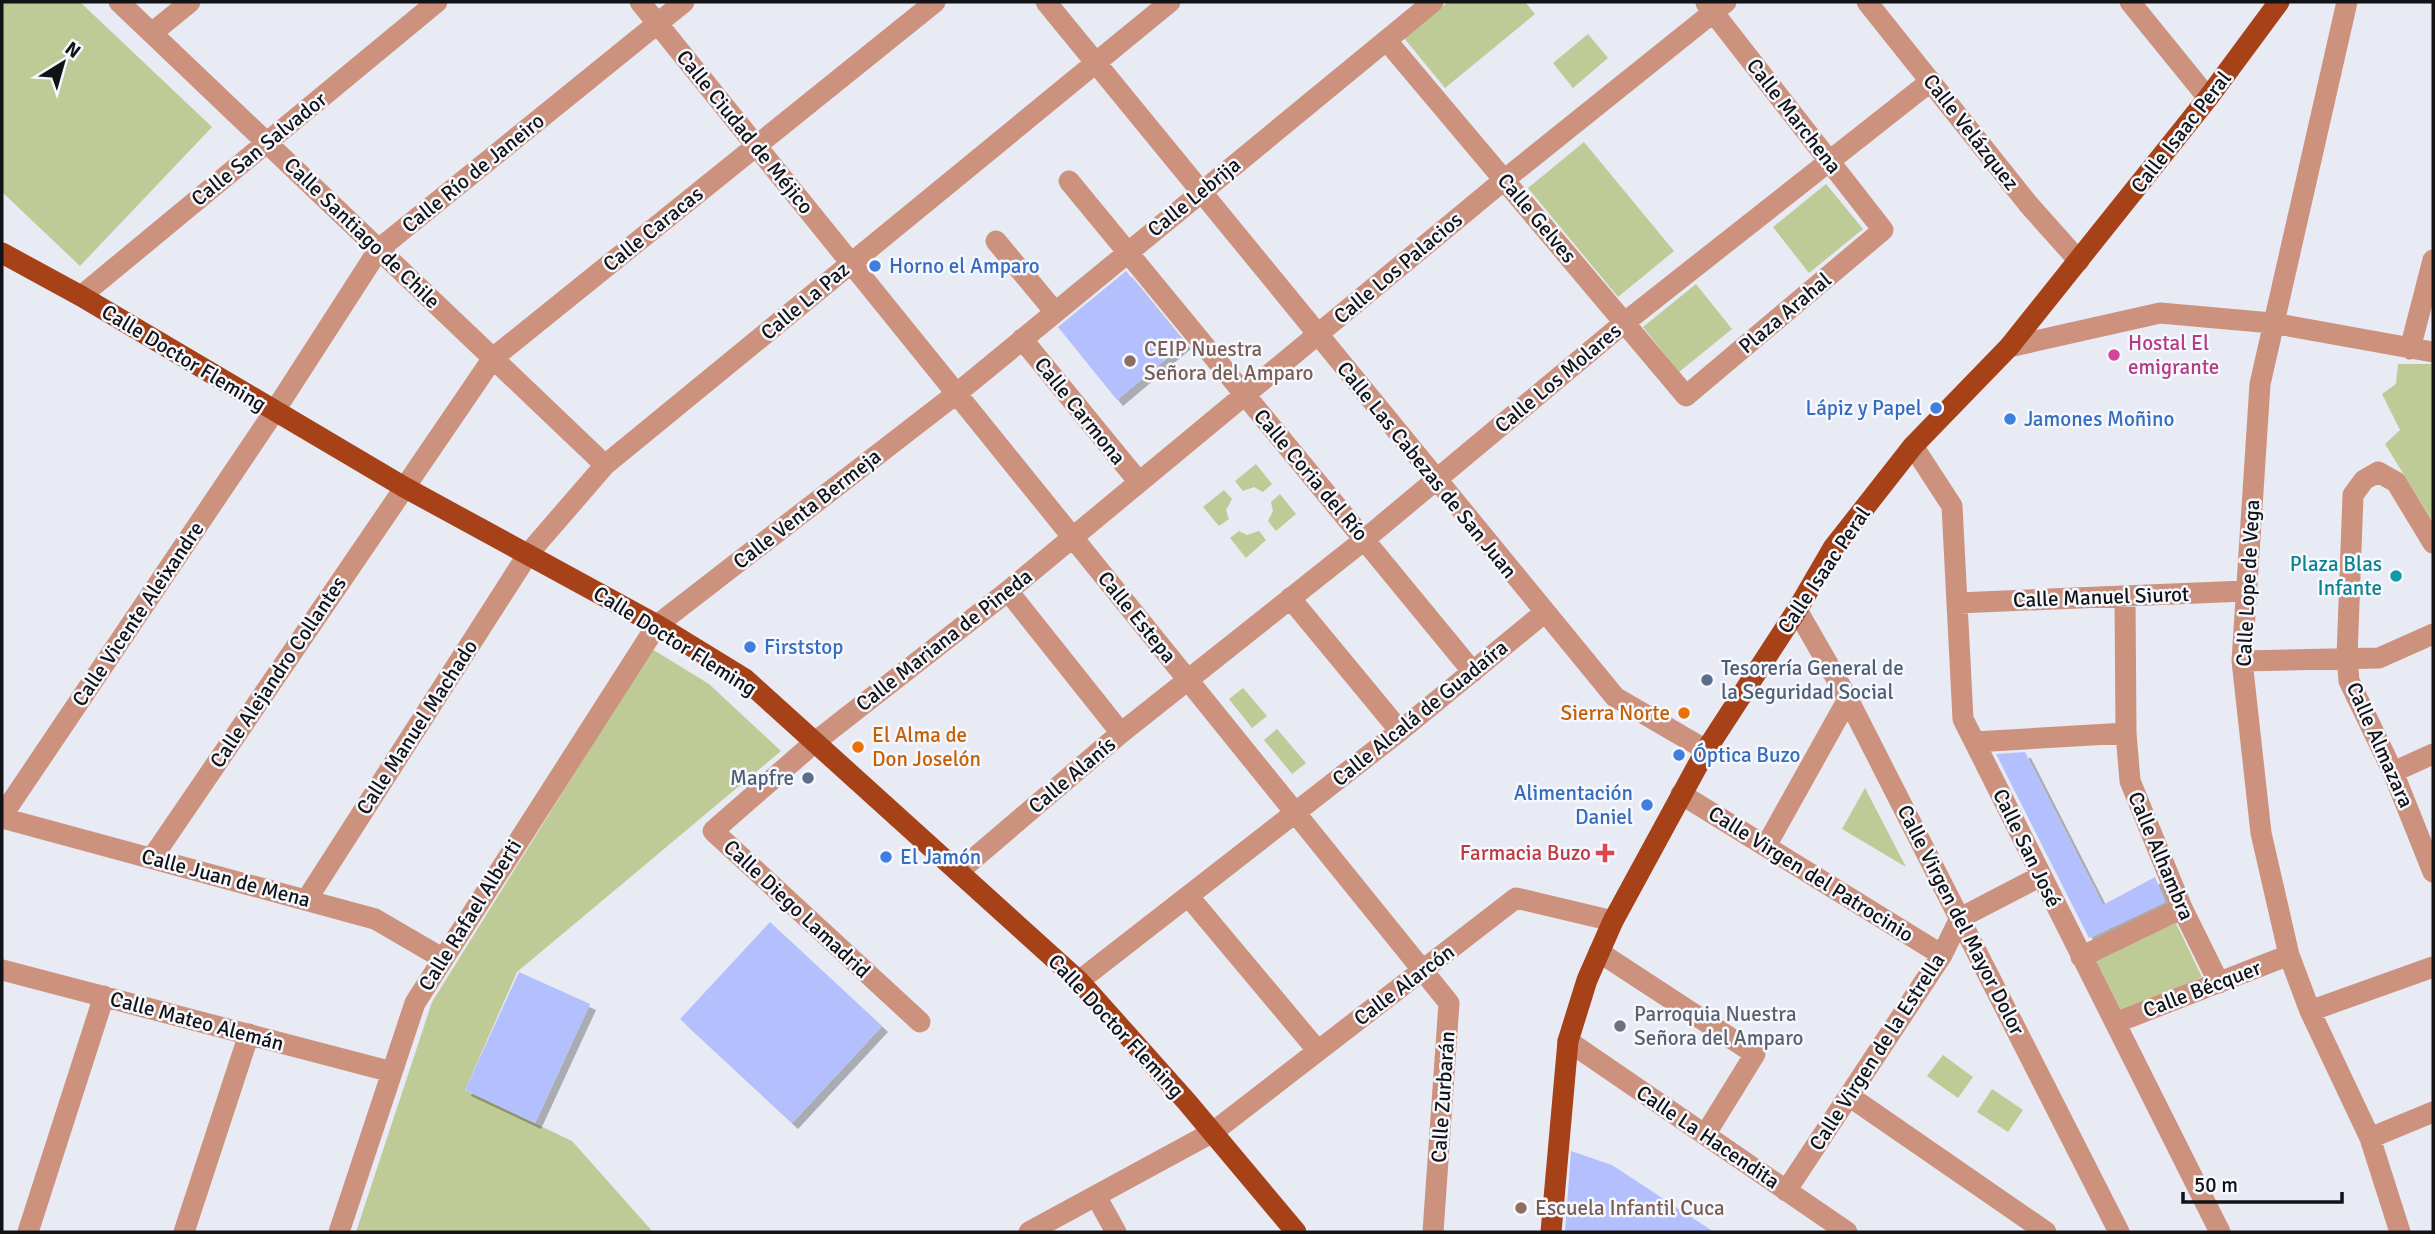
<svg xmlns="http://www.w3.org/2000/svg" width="2435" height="1234" font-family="Signika,sans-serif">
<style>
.green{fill:#bfcb96}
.building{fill:#b4c0fd;filter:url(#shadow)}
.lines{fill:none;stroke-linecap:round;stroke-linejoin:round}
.minor{stroke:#cc927e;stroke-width:21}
.major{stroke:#a74118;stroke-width:21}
.shop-dot{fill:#3f7fe0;stroke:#f6f8fe;stroke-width:2.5}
.hotel-dot{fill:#d1479c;stroke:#f6f8fe;stroke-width:2.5}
.education-dot{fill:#8d6e63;stroke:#f6f8fe;stroke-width:2.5}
.culture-dot{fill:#0f9aa8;stroke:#f6f8fe;stroke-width:2.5}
.service-dot{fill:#5c6f8a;stroke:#f6f8fe;stroke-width:2.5}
.food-dot{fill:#e8710a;stroke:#f6f8fe;stroke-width:2.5}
.health-dot{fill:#e0444e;stroke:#f6f8fe;stroke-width:2.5}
.worship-dot{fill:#6b7280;stroke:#f6f8fe;stroke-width:2.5}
.labels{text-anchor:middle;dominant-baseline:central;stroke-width:5;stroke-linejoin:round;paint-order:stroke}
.street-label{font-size:21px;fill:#121316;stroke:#f6f8fe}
.shop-label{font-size:21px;fill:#366cbe;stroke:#f6f8fe;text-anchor:start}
.hotel-label{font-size:21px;fill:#b23c85;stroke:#f6f8fe;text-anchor:start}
.education-label{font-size:21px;fill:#785e54;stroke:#f6f8fe;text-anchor:start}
.culture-label{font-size:21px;fill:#0d838f;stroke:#f6f8fe;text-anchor:end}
.service-label{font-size:21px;fill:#4e5e75;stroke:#f6f8fe;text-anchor:start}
.food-label{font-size:21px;fill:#c56008;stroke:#f6f8fe;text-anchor:end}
.health-label{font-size:21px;fill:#be3a42;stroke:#f6f8fe;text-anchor:end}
.worship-label{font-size:21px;fill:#5b616d;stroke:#f6f8fe;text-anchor:start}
</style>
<defs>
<filter id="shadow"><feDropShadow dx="6" dy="6" stdDeviation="0" flood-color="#0004"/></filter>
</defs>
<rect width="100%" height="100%" fill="#e8eaf4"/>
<path class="green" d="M2,2H80L212,127L80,266L2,192Z
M1448,2H1525L1535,14L1445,88L1404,38Z
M1588,34L1608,58L1573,88L1553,63Z
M1584,142L1674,251L1618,297L1528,188Z
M1826,184L1863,229L1809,273L1773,227Z
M1696,284L1732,329L1679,372L1643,327Z
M2398,364H2433V522L2385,444L2400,430L2382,394L2396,384Z
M1256,464L1272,484L1263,492L1254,487L1243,491L1235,481Z
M1224,490L1232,499L1226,510L1229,519L1219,526L1203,507Z
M1280,494L1296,514L1276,531L1268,521L1273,511L1271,502Z
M1239,531L1247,535L1259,531L1266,540L1246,558L1230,538Z
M652,649L709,684L781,751L517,972L465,1090L572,1141L653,1232H356L432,1002Z
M1243,688L1267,716L1252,728L1229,699Z
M1277,729L1306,763L1292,774L1264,740Z
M1865,788L1906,867L1842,829Z
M2175,921L2202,977L2121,1016L2095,959Z
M1943,1055L1973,1077L1958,1098L1927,1076Z
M1992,1089L2023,1110L2008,1132L1977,1112Z"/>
<path class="building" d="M1126,271L1185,343L1117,400L1058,327Z
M2025,752L2103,905L2155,877L2165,902L2089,938L1996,754Z
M770,922L882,1026L792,1123L680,1019Z
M519,972L590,1004L535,1123L465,1090Z
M1571,1151L1612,1165L1714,1232H1565Z"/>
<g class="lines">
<path class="minor" d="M119,2L605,465
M640,2L1449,1003L1433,1232
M1046,2L1615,697L1706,750
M1867,2L2029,205L2079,261
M2130,2L2208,98
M2347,2L2260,384L2242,661L2261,833L2289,955L2310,1011L2370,1138L2400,1232
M152,33L190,2
M1387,41L1686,396L1883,230L1706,3
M1069,181L1473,672
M996,241L1055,312
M81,296L437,2
M1022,339L1139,482
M2009,347L2160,313L2272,323L2433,352
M2410,349L2433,260
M1913,446L1952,506L1963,719L2220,1232
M2433,543L2396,482L2378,472L2364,480L2353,495L2347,657L2349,681L2393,772L2433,872
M1008,591L1121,733
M2125,597L2126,733L2130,781L2182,908L2219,983
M1290,598L1400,731
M1957,603L2245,591
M1797,610L1848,699L2119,1232
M2242,661L2379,658L2433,634
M1975,742L2126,733
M2393,772L2433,754
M1681,794L1942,955
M2,816L274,412L379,249L684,2
M2,818L375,919L442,958
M1766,846L1848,699
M152,858L493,358L935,2
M958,872L1121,733L1364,540L1624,323L1931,81
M1189,897L1318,1051
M307,899L528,554L605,465L1170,2
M1599,952L1755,1054L1705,1135
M2081,957L2182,908
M2,970L392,1072
M1079,981L1400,731L1544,613
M2310,1011L2433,967
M920,1022L713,831L815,742L1008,591L1504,180L1726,2
M2115,1023L2289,955
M1568,1041L1847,1232
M1849,1096L2046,1232
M2370,1138L2433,1112
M1786,1191L1942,955L1960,918L2041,876
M1096,1196L1116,1232
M28,1232L104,996
M184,1232L249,1034
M339,1232L415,1003L657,625L956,394L1433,2
M1029,1232L1213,1132L1516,898L1613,921"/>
<path class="major" d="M2,253L81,296L404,487L657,625L745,679L1079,981L1187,1102L1296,1232
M1551,1232L1568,1041L1587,980L1613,921L1706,750L1797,610L1833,548L1913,446L2009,347L2208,98L2279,2"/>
</g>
<g class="shop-dot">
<circle cx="875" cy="266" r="7"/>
<circle cx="1936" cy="408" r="7"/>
<circle cx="2010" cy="419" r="7"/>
<circle cx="750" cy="647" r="7"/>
<circle cx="1679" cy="755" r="7"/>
<circle cx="1647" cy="805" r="7"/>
<circle cx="886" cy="857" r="7"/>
</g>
<circle class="hotel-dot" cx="2114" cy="355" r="7"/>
<g class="education-dot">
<circle cx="1130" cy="361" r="7"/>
<circle cx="1521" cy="1208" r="7"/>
</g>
<circle class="culture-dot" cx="2396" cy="576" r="7"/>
<g class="service-dot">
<circle cx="1707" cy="680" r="7"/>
<circle cx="808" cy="778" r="7"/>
</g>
<g class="food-dot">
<circle cx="1684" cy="713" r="7"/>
<circle cx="858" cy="747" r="7"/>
</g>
<path class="health-dot" d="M1601.5 842.5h7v7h7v7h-7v7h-7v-7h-7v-7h7z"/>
<circle class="worship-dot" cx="1620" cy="1026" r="7"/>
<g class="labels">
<g class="street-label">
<text transform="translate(1794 116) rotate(52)">Calle Marchena</text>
<text transform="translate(745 132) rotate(51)">Calle Ciudad de Méjico</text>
<text transform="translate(1971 132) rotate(52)">Calle Velázquez</text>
<text transform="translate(2181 132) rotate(-52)">Calle Isaac Peral</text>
<text transform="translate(259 149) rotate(-39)">Calle San Salvador</text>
<text transform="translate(473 173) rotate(-39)">Calle Río de Janeiro</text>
<text transform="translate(1194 197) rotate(-39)">Calle Lebrija</text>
<text transform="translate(1537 218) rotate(50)">Calle Gelves</text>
<text transform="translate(653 229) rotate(-39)">Calle Caracas</text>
<text transform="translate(362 233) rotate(44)">Calle Santiago de Chile</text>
<text transform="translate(1398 268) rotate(-40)">Calle Los Palacios</text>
<text transform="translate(805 301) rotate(-40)">Calle La Paz</text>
<text transform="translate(1785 313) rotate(-40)">Plaza Arahal</text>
<text transform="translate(184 358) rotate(31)">Calle Doctor Fleming</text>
<text transform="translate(1558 378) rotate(-40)">Calle Los Molares</text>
<text transform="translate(1080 411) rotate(51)">Calle Carmona</text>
<text transform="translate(1427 470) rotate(51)">Calle Las Cabezas de San Juan</text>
<text transform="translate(1311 475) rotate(50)">Calle Coria del Río</text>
<text transform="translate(807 509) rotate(-38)">Calle Venta Bermeja</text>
<text transform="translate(1824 570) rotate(-56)">Calle Isaac Peral</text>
<text transform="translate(2248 583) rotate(-87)">Calle Lope de Vega</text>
<text transform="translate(2101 597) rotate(-2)">Calle Manuel Siurot</text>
<text transform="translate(138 614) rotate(-56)">Calle Vicente Aleixandre</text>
<text transform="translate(1137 617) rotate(51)">Calle Estepa</text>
<text transform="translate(944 640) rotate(-38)">Calle Mariana de Pineda</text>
<text transform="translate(675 641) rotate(32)">Calle Doctor Fleming</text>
<text transform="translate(278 672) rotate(-56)">Calle Alejandro Collantes</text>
<text transform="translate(1420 713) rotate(-39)">Calle Alcalá de Guadaíra</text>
<text transform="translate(417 727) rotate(-57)">Calle Manuel Machado</text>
<text transform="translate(2380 745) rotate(66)">Calle Almazara</text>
<text transform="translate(1072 775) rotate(-40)">Calle Alanís</text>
<text transform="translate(2027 848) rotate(64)">Calle San José</text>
<text transform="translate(2161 856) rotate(67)">Calle Alhambra</text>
<text transform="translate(1811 874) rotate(32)">Calle Virgen del Patrocinio</text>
<text transform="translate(226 878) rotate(15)">Calle Juan de Mena</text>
<text transform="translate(797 909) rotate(43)">Calle Diego Lamadrid</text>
<text transform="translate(470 915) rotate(-58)">Calle Rafael Alberti</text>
<text transform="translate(1961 920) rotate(63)">Calle Virgen del Mayor Dolor</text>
<text transform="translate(1404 985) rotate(-37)">Calle Alarcón</text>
<text transform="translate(2202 989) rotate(-21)">Calle Bécquer</text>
<text transform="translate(197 1021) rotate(15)">Calle Mateo Alemán</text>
<text transform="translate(1116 1026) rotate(47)">Calle Doctor Fleming</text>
<text transform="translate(1877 1052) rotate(-57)">Calle Virgen de la Estrella</text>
<text transform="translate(1443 1097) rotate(-86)">Calle Zurbarán</text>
<text transform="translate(1708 1137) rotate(34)">Calle La Hacendita</text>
</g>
<g class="shop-label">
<text x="889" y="266">Horno el Amparo</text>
<text x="1922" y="408" text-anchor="end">Lápiz y Papel</text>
<text x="2024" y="419">Jamones Moñino</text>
<text x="764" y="647">Firststop</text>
<text x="1693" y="755">Óptica Buzo</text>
<text x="1633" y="793" text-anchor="end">Alimentación<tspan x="1633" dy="24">Daniel</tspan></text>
<text x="900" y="857">El Jamón</text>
</g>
<g class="hotel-label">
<text x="2128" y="343">Hostal El<tspan x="2128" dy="24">emigrante</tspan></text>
</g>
<g class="education-label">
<text x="1144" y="349">CEIP Nuestra<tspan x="1144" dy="24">Señora del Amparo</tspan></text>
<text x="1535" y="1208">Escuela Infantil Cuca</text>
</g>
<g class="culture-label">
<text x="2382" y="564">Plaza Blas<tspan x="2382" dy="24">Infante</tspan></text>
</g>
<g class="service-label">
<text x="1721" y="668">Tesorería General de<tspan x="1721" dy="24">la Seguridad Social</tspan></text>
<text x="794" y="778" text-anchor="end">Mapfre</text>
</g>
<g class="food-label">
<text x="1670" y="713">Sierra Norte</text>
<text x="872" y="735" text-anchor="start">El Alma de<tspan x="872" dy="24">Don Joselón</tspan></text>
</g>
<g class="health-label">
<text x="1591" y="853">Farmacia Buzo</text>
</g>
<g class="worship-label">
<text x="1634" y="1014">Parroquia Nuestra<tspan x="1634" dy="24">Señora del Amparo</tspan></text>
</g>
</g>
<rect width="2435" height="1234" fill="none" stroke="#121316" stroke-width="7"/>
<g transform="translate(63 63) rotate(37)" stroke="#f6f8fe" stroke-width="5" paint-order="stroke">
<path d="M0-5L12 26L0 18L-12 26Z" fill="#121316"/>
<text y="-10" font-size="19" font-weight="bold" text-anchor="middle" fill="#121316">N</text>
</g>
<path d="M2183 1192v10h159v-10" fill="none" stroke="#121316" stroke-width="3.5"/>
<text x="2194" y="1192" font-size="21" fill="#121316" stroke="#f6f8fe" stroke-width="5" paint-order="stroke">50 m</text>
</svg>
